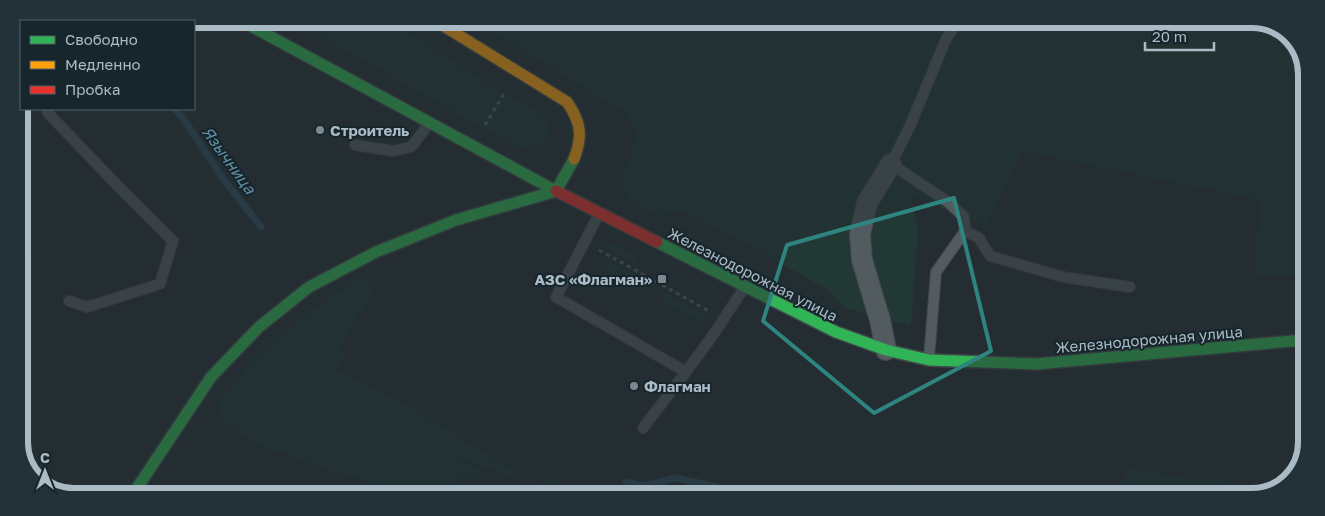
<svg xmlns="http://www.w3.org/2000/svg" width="1325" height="516" font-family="'Golos Text',sans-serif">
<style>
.green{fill:#213835}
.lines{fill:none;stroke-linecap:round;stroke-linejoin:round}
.stream{stroke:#2d4a5a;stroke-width:7}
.lane-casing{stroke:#42494c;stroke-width:12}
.street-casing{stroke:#42494c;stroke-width:22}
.fast-casing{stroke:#42494c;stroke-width:14}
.slow-casing{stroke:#42494c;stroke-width:14}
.jam-casing{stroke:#42494c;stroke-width:14}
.path{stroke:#566064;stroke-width:3;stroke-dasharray:4 4;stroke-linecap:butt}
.lane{stroke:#525b60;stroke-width:10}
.street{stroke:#525b60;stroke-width:20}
.fast{stroke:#30b455;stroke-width:11}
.slow{stroke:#ff9f0a;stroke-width:11}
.jam{stroke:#e5322d;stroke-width:11}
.marked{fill:none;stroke:#2e847f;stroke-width:4;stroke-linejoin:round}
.poi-dot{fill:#7c8991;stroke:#17252c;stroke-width:2}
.labels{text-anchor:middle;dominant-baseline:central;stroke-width:4;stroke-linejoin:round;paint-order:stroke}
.poi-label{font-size:15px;font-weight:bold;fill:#abbbc5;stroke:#17252c;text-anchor:start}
.street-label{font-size:15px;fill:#abbbc5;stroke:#17252c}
.water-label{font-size:16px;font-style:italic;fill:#6190a7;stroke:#17252c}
.rim{fill:none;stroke:#abbbc5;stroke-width:6}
</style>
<rect width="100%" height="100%" fill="#242d31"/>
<path class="green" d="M291,19L390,20L499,92L539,112L548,123L550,133L543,144L532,151L516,147Z
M474,20L1269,22L1295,40L1306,70L1305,274L1253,277L1261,200L1021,151L987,225L910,195L918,226L911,326L843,307L828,290L725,232L685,211L660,215L628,198L623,179L634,145L635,128L626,113Z
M616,244L635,254L639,266L601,245Z
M596,255L650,285L646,292L602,268Z
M360,277L374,289L340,346L344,356L337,370L416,411L539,487L552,476L587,496L537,495L539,487L441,451L494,478H455L448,495H423L418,493L336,472L257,444L228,425L217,404L254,359L295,324Z
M666,293V294L710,317L700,321L662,301Z
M1125,467L1193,480L1220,478L1244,497H1125Z
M896,482L948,493L998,490L999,497L893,496Z"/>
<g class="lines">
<path class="stream" d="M174,109L183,118L224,180L261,227
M626,482L643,486L676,478L757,496"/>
<defs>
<path id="lane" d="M93,21L95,19
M958,21L946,39L910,126L891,164L948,202L964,217L965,231L979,238L990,256L1063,277L1130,287
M48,109L47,112L116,184L173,241L160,284L87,307L69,301
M355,145L393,151L411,147L429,124
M599,214L556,297L686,372L711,338L744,288
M929,358L936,272L965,231
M643,428L686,372"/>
<path id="street" d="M886,350L880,320L862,260L860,234L867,203L891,164"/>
<path id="fast" d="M238,19L556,191
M657,242L836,332L886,350L929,360L1036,364L1304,340
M133,494L211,377L259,327L309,287L376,252L456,220L556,191L574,159"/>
<path id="slow" d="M434,20L567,102C581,122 583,136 574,159"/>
<path id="jam" d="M556,191L657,242"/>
</defs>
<use href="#lane" class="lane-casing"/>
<use href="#street" class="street-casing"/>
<use href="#fast" class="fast-casing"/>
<use href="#slow" class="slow-casing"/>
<use href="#jam" class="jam-casing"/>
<path class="path" d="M398,20L410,27
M485,125L505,92
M599,250L709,311"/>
<use href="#lane" class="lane"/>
<use href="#street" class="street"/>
<use href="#fast" class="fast"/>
<use href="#slow" class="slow"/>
<use href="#jam" class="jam"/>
</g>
<path d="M0 0H1325V516H0ZM954,198L991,351L874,413L763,321L787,245Z" fill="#242d31" fill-opacity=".55" fill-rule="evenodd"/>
<path class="marked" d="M954,198L991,351L874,413L763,321L787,245Z"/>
<g class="poi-dot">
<circle cx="320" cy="130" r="5"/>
<rect x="657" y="274" width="10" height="10" rx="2.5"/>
<circle cx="634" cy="386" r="5"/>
</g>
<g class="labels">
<g class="poi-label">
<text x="330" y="130">Строитель</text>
<text x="652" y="279" text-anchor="end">АЗС «Флагман»</text>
<text x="644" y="386">Флагман</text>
</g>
<g class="street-label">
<text transform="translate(753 274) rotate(27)">Железнодорожная улица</text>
<text transform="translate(1149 339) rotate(-5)">Железнодорожная улица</text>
</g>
<g class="water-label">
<text transform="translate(229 160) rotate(54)">Язычница</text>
</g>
</g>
<path d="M0 0H1325V516H0ZM74 28H1252A46 46 0 0 1 1298 74V442A46 46 0 0 1 1252 488H74A46 46 0 0 1 28 442V74A46 46 0 0 1 74 28Z" fill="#233138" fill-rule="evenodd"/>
<path class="rim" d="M74 28H1252A46 46 0 0 1 1298 74V442A46 46 0 0 1 1252 488H74A46 46 0 0 1 28 442V74A46 46 0 0 1 74 28Z"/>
<rect x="20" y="20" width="175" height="90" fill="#17252c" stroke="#526169"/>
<rect x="30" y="36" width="25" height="8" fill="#30b455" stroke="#526169"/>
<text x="65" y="45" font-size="15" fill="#abbbc5">Свободно</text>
<rect x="30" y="61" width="25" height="8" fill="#ff9f0a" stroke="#526169"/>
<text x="65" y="70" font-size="15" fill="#abbbc5">Медленно</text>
<rect x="30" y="86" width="25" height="8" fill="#e5322d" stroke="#526169"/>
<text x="65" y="95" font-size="15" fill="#abbbc5">Пробка</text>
<g transform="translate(45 471)" stroke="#17252c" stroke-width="4" paint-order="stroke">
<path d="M0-4L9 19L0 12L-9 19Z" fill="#abbbc5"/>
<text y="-8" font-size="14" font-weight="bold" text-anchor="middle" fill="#abbbc5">С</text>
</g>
<path d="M1145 42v8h69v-8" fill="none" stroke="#abbbc5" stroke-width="2.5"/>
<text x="1152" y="42" font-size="15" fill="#abbbc5" stroke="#17252c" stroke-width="4" paint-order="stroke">20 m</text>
</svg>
